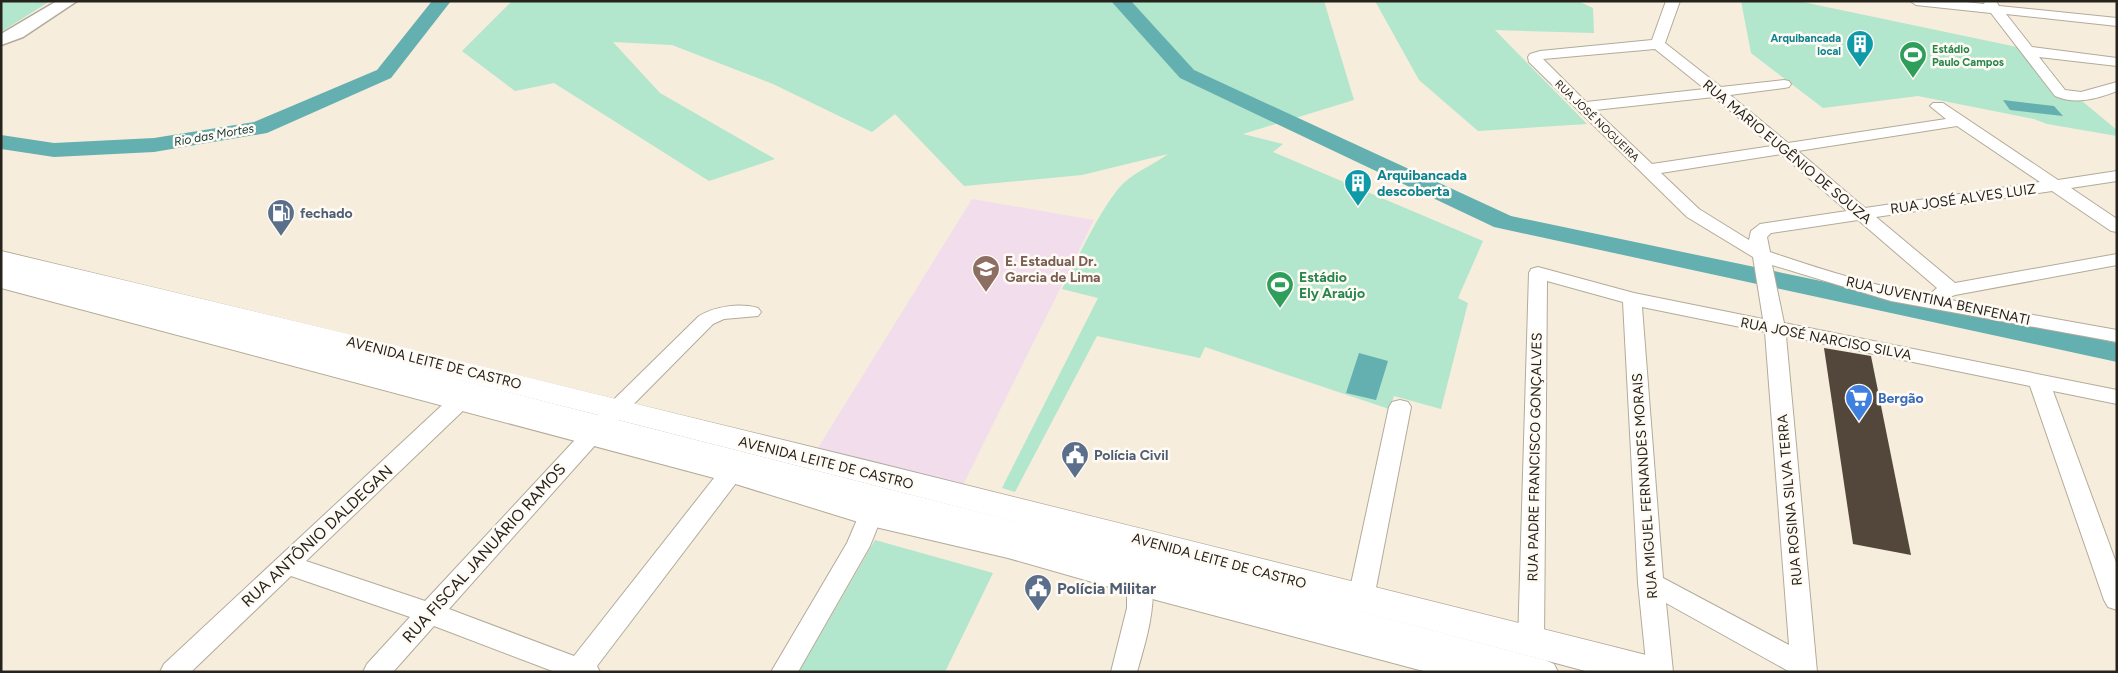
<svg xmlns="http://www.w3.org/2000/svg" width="2118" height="673" font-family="Figtree,sans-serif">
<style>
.education{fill:#f2ddec}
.green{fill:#b2e6cd}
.water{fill:#64afaf}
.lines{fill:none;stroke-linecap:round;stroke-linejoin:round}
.river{fill:#64afaf;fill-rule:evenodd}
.building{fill:#53473b}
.minor-casing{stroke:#b3ab9a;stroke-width:2}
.major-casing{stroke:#b3ab9a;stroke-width:3}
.highway-casing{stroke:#b3ab9a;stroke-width:2}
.minor{fill:#fff;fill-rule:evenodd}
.major{fill:#fff;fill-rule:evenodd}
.highway{fill:#fff;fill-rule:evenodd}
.labels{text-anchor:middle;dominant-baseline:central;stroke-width:5;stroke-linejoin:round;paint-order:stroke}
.far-culture-label{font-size:11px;font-weight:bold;fill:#0d838f;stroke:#fffbf4;text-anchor:end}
.far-leisure-label{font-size:11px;font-weight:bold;fill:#27864d;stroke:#fffbf4;text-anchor:start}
.far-street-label{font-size:11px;fill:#26231c;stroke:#fffbf4}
.far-water-label{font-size:12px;font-style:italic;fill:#0e3434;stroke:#fffbf4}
.street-label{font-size:14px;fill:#26231c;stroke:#fffbf4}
.culture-label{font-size:14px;font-weight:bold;fill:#0d838f;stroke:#fffbf4;text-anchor:start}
.service-label{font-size:14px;font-weight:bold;fill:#4e5e75;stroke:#fffbf4;text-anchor:start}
.education-label{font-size:14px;font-weight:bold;fill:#785e54;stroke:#fffbf4;text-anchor:start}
.leisure-label{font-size:14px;font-weight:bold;fill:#27864d;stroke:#fffbf4;text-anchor:start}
.shop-label{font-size:14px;font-weight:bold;fill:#366cbe;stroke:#fffbf4;text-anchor:start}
.near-street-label{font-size:16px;fill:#26231c;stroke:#fffbf4}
.near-service-label{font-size:16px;font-weight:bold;fill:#4e5e75;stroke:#fffbf4;text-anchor:start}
</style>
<rect width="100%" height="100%" fill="#f6eddc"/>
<path class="education" d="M972,199L1094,220L959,493L813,456Z"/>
<path class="green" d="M1,1H50L1,32Z
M512,1H1324L1354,100L1243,134L1283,144L1273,152L1483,241L1458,298L1468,303L1441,409L1394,396L1389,409L1205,347L1200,358L1097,336L1015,492L1002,488L1098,298L1062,289C1079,256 1095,219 1118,189C1131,173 1152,166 1168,154L1082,175L964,186L895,114L872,132L773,84L672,45L613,42L660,93L775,159L709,181L554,83L515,91L462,51Z
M1375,1H1578L1593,8L1594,33L1495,30L1587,124L1478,131L1419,80Z
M1741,1H1798L2017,47L2054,95L2082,101L2117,130V136L2047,124L2034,119L1918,96L1823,108L1751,53Z
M875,540L993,573L945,672H799Z"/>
<path class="water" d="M2003,100L2054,106L2063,116L2010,110Z
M1359,353L1388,361L1376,400L1346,393Z"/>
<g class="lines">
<path class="river" d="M432,1H451L391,78L267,133L154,152L54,157L1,149V135L54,143L154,138L254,122L377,70Z
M1111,1H1131L1194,70L1511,216L2117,343V362L1494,227L1180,78Z"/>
</g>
<path class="building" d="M1824,348L1871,356L1911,555L1853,544Z"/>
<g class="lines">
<defs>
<path id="minor" d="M1666,1H1680L1665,43L1721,87L1784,80L1789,81L1791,84L1789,87L1784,88L1730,95L1788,143L1946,119L1930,106L1933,103H1943L2058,180L2117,171V181L2071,188L2117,219V232L2111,231L2052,191L1876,217L1955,283L2117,254V265L1955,295L1945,299L2117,330V342L1891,301L1772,265L1784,323L2117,390V404L2053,391L2117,565V610L2108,607L2104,600L2030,386L1786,336L1817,672H1790L1666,603L1673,672H1647L1638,583L1623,302L1547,281L1544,642L1540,650L1531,653L1522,650L1518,642L1529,273L1531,269L1538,267L1634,293L1763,319L1753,257L1687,217L1529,62L1528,57L1530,54L1540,51L1652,40ZM1655,49L1705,89L1586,102L1543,59ZM1714,97L1772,146L1652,164L1595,110ZM1957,126L2040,182L1865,208L1798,151ZM1781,154L1847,211L1760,224L1751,231L1749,240L1699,209L1661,173ZM1858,220L1937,288L1930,294L1932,296C1877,287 1823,270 1770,252L1767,237L1771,233ZM1642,307L1765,332L1789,645L1663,578Z
M1910,1H1957L1984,4L1985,1H1996L1999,6L2117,18V26L2006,14L2032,47L2117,58V66L2039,57L2065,90L2081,92L2117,82V91C2096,99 2076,105 2055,96L1991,13L1916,5Z
M1,263L598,415L699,316C716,306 739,303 758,308L761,312L758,316L724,319L713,324L618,420L1175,562L1545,660L1554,664L1558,672H1502L1152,576C1156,608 1146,641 1137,672H1111L1127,608V569L886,506L870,546L798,672H771L847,543L865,501L746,470L597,666L600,672H555L434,626L393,672H363L367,664L410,617L291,576L191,672H160L164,664L453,395L457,394L1,275ZM470,397L586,428L425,601L306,561L469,405L472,400ZM606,433L725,464L574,656L449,609Z
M1400,400L1408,402L1411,407L1374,598L1370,605L1361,608L1352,605L1348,598L1389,407L1392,402Z"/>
<path id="major" d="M57,1H77L23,37L1,45V34Z"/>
<path id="highway" d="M1,251C552,381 1101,518 1650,656L1663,661L1668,672H1589C1061,532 532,396 1,267Z
M1,272L731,460L871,502L1008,532L1141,568L1488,656L1501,661L1506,672H1427L1141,596L1008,558L871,526L729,482L1,288Z"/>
</defs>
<use href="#minor" class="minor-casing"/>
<use href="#major" class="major-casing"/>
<use href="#highway" class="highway-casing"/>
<use href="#minor" class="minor"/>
<use href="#major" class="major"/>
<use href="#highway" class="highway"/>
</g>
<defs>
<symbol id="building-pin" viewBox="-11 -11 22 30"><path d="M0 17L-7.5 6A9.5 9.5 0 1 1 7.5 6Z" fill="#0f9aa8" stroke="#fffbf4"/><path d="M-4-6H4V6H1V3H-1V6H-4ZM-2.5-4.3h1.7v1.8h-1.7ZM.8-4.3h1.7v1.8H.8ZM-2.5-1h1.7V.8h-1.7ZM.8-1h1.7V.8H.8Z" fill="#fff"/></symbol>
<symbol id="stadium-pin" viewBox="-11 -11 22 30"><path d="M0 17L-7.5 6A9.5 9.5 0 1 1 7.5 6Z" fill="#2e9e5b" stroke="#fffbf4"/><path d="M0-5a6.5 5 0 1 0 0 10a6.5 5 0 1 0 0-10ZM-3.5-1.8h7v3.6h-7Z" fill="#fff"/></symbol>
<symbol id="fuel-pin" viewBox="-11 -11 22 30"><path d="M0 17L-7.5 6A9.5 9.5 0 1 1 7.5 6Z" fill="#5c6f8a" stroke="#fffbf4"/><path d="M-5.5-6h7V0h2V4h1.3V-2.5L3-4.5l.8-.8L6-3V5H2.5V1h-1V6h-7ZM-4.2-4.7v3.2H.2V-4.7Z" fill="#fff"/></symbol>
<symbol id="school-pin" viewBox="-11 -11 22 30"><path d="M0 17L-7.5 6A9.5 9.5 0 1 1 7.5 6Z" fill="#8d6e63" stroke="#fffbf4"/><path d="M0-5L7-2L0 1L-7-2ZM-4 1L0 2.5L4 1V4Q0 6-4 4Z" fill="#fff"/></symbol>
<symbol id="supermarket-pin" viewBox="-11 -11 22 30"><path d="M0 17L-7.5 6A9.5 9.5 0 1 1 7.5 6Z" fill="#3f7fe0" stroke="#fffbf4"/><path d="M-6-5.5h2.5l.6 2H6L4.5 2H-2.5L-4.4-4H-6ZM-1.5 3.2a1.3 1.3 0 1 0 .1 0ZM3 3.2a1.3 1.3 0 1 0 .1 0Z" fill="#fff"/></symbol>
<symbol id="civic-pin" viewBox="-11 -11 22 30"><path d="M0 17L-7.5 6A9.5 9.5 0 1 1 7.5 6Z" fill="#5c6f8a" stroke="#fffbf4"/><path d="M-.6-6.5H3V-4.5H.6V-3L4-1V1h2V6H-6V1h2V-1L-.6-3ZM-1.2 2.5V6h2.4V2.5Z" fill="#fff"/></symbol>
</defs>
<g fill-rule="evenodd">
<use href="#building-pin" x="1844" y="28" width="32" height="43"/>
<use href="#stadium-pin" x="1897" y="39" width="32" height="43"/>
<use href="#building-pin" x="1342" y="167" width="32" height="43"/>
<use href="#fuel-pin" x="265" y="197" width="32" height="43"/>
<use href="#school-pin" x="970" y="253" width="32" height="43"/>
<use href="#stadium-pin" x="1264" y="269" width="32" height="43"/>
<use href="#supermarket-pin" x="1843" y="382" width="32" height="43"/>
<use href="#civic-pin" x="1059" y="439" width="32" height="43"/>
<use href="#civic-pin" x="1022" y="572" width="32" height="43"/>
</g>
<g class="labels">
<g class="far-culture-label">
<text x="1841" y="38">Arquibancada<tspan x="1841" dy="13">local</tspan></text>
</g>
<g class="far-leisure-label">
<text x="1932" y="49">Estádio<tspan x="1932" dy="13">Paulo Campos</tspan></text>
</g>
<g class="far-street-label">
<text transform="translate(1597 121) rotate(44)">RUA JOSÉ NOGUEIRA</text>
</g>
<g class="far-water-label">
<text transform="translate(214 135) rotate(-10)">Rio das Mortes</text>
</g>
<g class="street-label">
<text transform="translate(1787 152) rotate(40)">RUA MÁRIO EUGÊNIO DE SOUZA</text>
<text transform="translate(1963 199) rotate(-8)">RUA JOSÉ ALVES LUIZ</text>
<text transform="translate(1938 301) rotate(12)">RUA JUVENTINA BENFENATI</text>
<text transform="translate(1826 339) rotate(11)">RUA JOSÉ NARCISO SILVA</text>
<text transform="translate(434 363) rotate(14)">AVENIDA LEITE DE CASTRO</text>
<text transform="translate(1535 457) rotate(-89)">RUA PADRE FRANCISCO GONÇALVES</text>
<text transform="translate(826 463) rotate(14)">AVENIDA LEITE DE CASTRO</text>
<text transform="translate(1645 486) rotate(-94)">RUA MIGUEL FERNANDES MORAIS</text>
<text transform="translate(1790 500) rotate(-95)">RUA ROSINA SILVA TERRA</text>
<text transform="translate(1219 561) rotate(15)">AVENIDA LEITE DE CASTRO</text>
</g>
<g class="culture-label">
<text x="1377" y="175">Arquibancada<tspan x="1377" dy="16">descoberta</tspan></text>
</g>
<g class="service-label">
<text x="300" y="213">fechado</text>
<text x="1094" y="455">Polícia Civil</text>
</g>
<g class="education-label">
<text x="1005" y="261">E. Estadual Dr.<tspan x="1005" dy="16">Garcia de Lima</tspan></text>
</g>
<g class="leisure-label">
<text x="1299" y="277">Estádio<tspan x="1299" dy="16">Ely Araújo</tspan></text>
</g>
<g class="shop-label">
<text x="1878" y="398">Bergão</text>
</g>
<g class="near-street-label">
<text transform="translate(317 536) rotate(-43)">RUA ANTÔNIO DALDEGAN</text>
<text transform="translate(484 553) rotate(-48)">RUA FISCAL JANUÁRIO RAMOS</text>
</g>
<g class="near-service-label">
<text x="1057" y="588">Polícia Militar</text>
</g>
</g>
<rect width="2118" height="673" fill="none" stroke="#26231c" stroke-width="5"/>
</svg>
